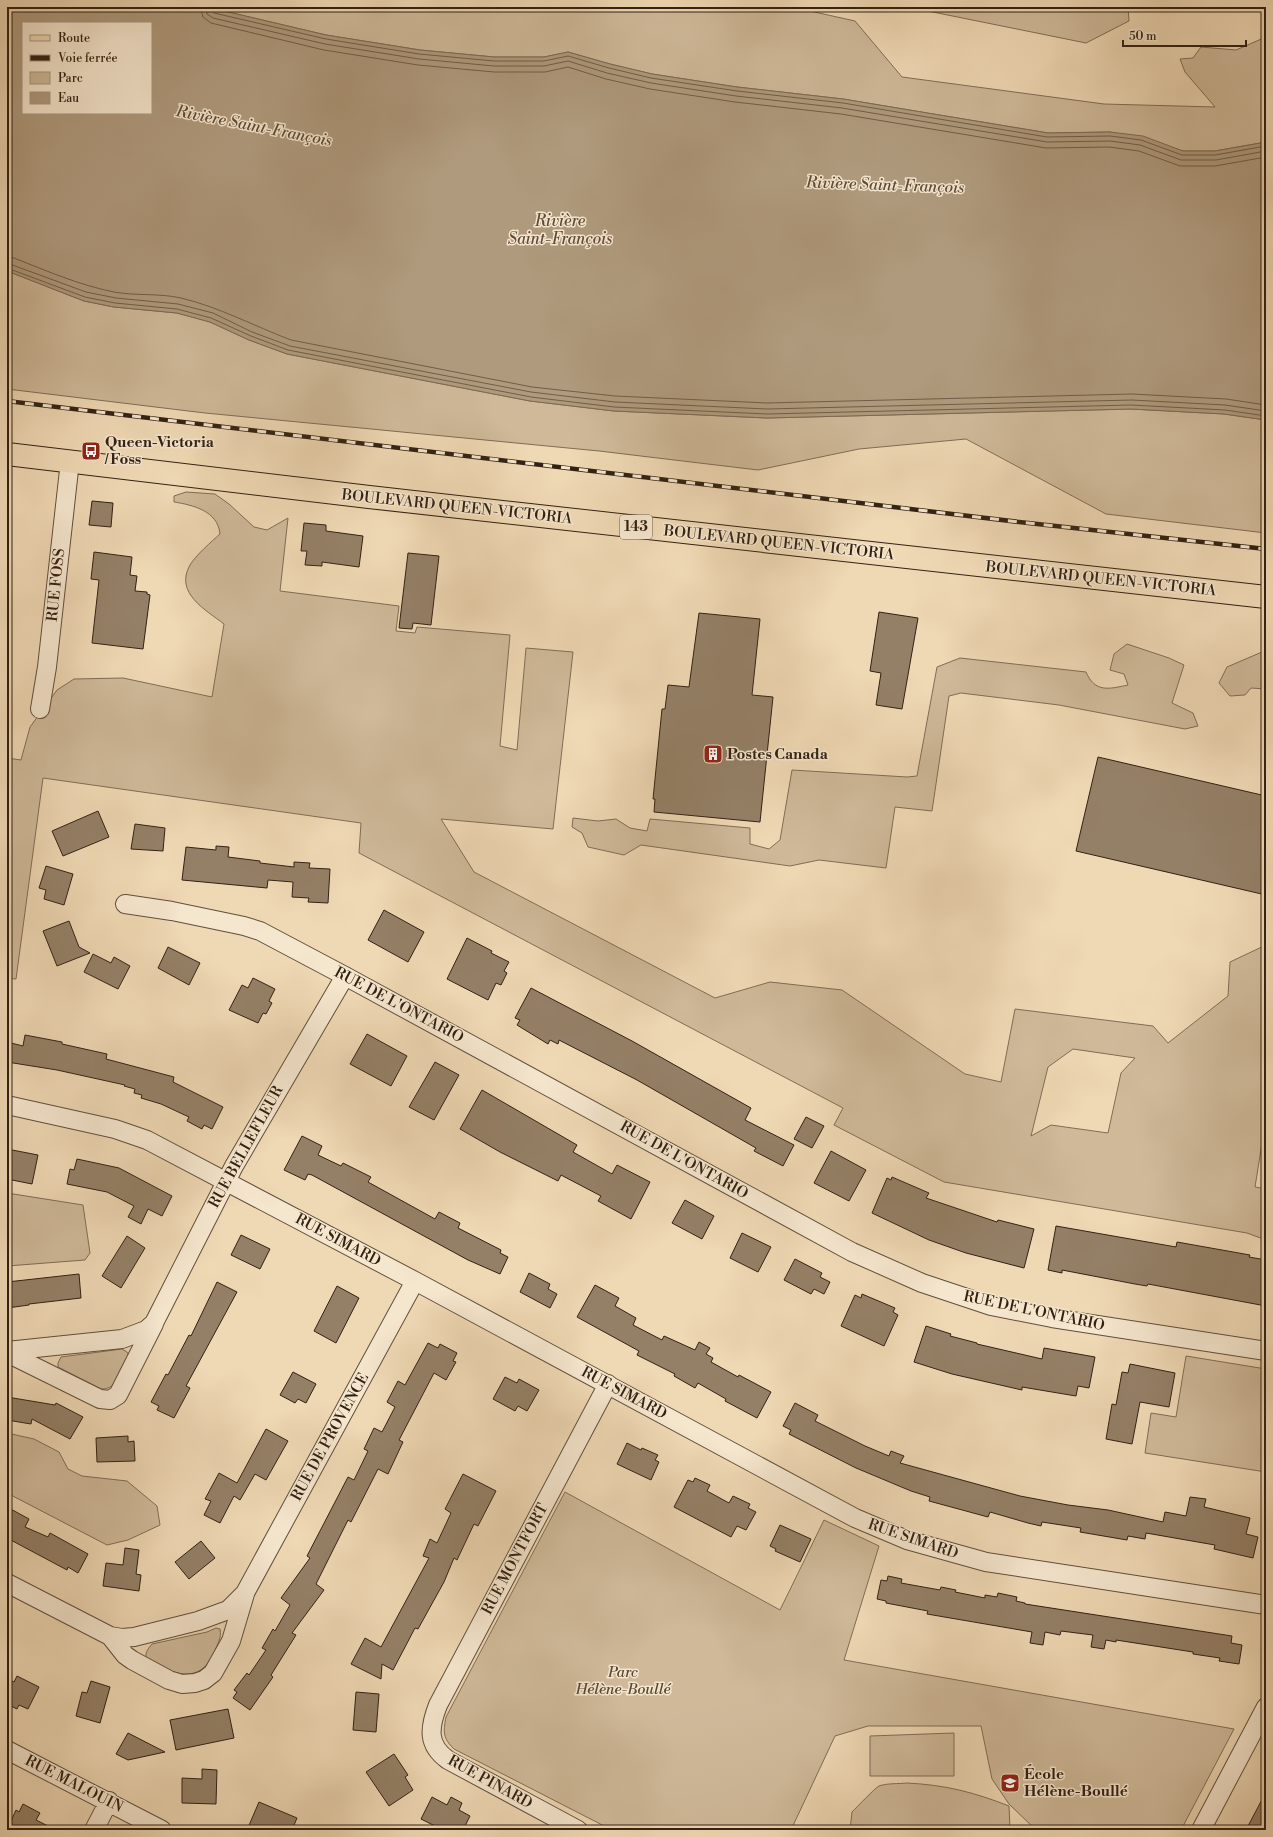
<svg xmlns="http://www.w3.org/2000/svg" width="1273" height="1837" font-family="'Libre Bodoni',serif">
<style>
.green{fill:#cfb999;stroke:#806d56;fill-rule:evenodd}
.water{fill:#af9a7d;stroke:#7d6a53;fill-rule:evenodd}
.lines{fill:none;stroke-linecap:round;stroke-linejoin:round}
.shore{stroke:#705e48;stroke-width:1}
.building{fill:#948067;stroke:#322113}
.street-casing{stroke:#614f3b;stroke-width:20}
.primary-casing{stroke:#322113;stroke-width:24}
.street{stroke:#f5e6ce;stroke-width:18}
.primary{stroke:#efd8b4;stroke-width:22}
.rail-casing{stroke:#322113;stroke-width:4.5}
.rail{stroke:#f5e6ce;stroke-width:3;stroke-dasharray:9;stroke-linecap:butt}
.labels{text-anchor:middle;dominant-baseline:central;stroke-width:3;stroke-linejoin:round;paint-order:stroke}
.shield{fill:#f5e6ce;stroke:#6c5c4b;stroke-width:1}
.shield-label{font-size:14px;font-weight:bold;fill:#322113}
.poi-label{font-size:15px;font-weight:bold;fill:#322113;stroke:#f5e6ce;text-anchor:start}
.street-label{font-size:15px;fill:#322113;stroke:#f5e6ce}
.park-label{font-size:15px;font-style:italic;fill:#594734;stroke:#f5e6ce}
.water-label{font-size:16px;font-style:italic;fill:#5e4b38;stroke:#f5e6ce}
</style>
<rect width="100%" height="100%" fill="#efd8b4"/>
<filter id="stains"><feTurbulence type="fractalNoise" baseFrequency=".005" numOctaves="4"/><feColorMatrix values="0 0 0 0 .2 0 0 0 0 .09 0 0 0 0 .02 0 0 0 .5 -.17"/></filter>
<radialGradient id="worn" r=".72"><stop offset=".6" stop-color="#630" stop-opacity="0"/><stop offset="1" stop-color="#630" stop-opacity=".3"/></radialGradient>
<path class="green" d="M207,7H792L855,21L902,77L1104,104L1215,107L1185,72L1180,59L1193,58L1201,47L1236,50L1266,37V142L1215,151H1183L1163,145L1110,132L1048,133L843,99L737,87L652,74L610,64L568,52L544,57H494L420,50L326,35Z
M908,7H1128L1129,21L1086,43Z
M7,271L84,301L114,307L177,313L210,322L249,340L287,354L530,401L614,411L767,418L1131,409L1224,414L1266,420V533L1106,514L966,439L859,449L758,470L599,451L205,413L7,389Z
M186,492L215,494L229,504L254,527L267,530L288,518L280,591L399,606L396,631L415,633L417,627L510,635L500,746L517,750L526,648L573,652L553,829L441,819L474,872L715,998L770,982L842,990L965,1074L1001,1082L1015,1009L1153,1026L1168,1043L1228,996L1230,962L1266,945V1118L1255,1187L1266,1189V1240L1247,1233L944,1182L834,1125L843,1108L359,853L361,823L43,778L16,979L7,978V758L21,760L30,727L57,690L74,679L123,678L212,697L224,624C206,610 174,593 190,565C196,555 211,542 220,534C218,511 193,505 174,502V496ZM1073,1049L1135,1058L1121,1073L1108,1133L1051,1125L1031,1136L1048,1067Z
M1127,644L1169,658L1184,665L1172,703L1193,713L1198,726L1185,729L1059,705L961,693L949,696L932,811L895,807L886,868L819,860L790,866L641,845L624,855L588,847L582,833L572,827L573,818L598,821L616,819L630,828L647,831L650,819L750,828V844L769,849L780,840L792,770L907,777L917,776L937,667L960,658L1086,672C1095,693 1109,689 1128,685L1124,674L1110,670L1114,654Z
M1262,652L1266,653V689L1251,688L1245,695L1230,696L1219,683L1227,667Z
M7,1193L83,1205L90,1253L85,1260L7,1266Z
M122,1349L127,1352L129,1356C122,1369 118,1390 101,1389L58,1367V1363L61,1357Z
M1186,1356L1266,1369V1472L1145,1453L1151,1413L1176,1417Z
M7,1433L34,1439L59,1452L68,1469L82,1476L127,1481L157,1506L160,1525L128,1540L107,1545L7,1493Z
M565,1492L780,1610L824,1520L879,1546L844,1660L1234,1729L1181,1830H1036L1009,1804L992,1779L981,1726H868L835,1736L791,1830H612L454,1749C443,1738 443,1733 446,1717Z
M216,1628L220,1629C222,1638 217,1645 214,1653C199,1686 173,1673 147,1662C144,1654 147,1650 152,1644L207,1632Z
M954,1733V1776H870V1736Z
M907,1783C946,1785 973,1792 1009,1806L1010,1830H850L852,1812C857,1807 875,1788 879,1786C887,1783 899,1784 907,1783Z"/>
<path class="water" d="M7,7H207L326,35L420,50L494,57H544L568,52L610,64L652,74L737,87L843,99L1048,133L1110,132L1143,136L1183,151H1215L1266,142V420L1224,414L1131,409L767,418L614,411L530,401L287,354L249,340L210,322L177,313L114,307L84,301L7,271ZM23,23H151V113H23Z"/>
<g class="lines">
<path class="shore" d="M200,7L203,17L211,23L324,50L418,65L494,72H545L568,67L606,79L650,89L735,102L841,114L1046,148L1109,147L1139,151L1180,166H1215L1266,157
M206,7L207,14L213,18L325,44L419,59L494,66H544L568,61L607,73L651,83L736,96L842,108L1047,142L1110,141L1140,145L1181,160H1216L1266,151
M211,7V10L214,13L326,39L419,54L494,61H544L568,56L609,68L651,78L737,91L843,103L1047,137L1110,136L1141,140L1182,155H1215L1266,146
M7,257L14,258C47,271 79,285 114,292C136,296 159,293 181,298C219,307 254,326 291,340L532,387L615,396L767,403L1132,394L1226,399L1266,405
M7,263L86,292L116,298L178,304L213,313L252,332L290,346L531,392L615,402L767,409L1132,400L1225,405L1266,411
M7,268L85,297L115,303L177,309L211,318L251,336L288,350L531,397L614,407L767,414L1131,405L1225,410L1266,416"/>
</g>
<path class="building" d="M92,501L113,503L111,527L89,525Z
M304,523L326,525V531L363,536L359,567L322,562V566L305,565L307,551H301Z
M94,552L132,557L130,575L137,576L135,591L147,592V594L150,595L143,649L92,643L99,580L91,579Z
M408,553L439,556L431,625L413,623L412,629L399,628Z
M879,612L918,618L902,709L876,705L881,673L870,671Z
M699,613L760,619L752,695L773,697L760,822L654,812L655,799H653L662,709H665L668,685L689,687Z
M1098,757L1266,796V895L1076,851Z
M98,811L109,837L63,856L52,831Z
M135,824L165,828L163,851L131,849Z
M216,846L229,847L228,857L260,861V863L294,867V862L310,863L309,868L330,869L328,903L308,902L309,898L292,897L293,882L268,880L267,888L182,880L186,847L216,850Z
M46,866L73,874L64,905L44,899L46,890L39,888Z
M384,910L424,932L408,962L368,940Z
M69,921L79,947L90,953L57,966L43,931Z
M467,938L492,951L491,953L509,962L504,971L507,973L501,985L496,983L488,1000L447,979Z
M168,947L200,963L189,985L158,968Z
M93,954L111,963L114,957L130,966L118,989L84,972Z
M253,978L275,989L269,1001L272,1003L266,1014L263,1013L258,1023L229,1010L242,985L248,988Z
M531,988L632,1041L751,1108L745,1120L794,1145L783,1166L754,1151L756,1148L637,1080L559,1040L558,1044L550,1040L548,1044L517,1025L520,1020L515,1018Z
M367,1034L407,1056L391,1086L350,1064Z
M25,1035L62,1042V1044L107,1054L106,1059L174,1077L173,1082L223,1107L212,1129L204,1125L202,1129L187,1121L189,1117L161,1104L141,1098L142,1095L134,1093L135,1089L124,1086L125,1085L57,1070L7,1062V1042L23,1046Z
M435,1062L459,1075L434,1120L409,1107Z
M482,1090L577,1145L573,1152L612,1174L617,1165L650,1182L631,1219L598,1201L601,1196L561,1175L558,1181L500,1152L460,1129Z
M806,1117L824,1126L812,1148L794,1139Z
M302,1136L322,1146L318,1155L341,1166L343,1163L371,1177L368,1182L435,1219L439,1212L460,1223L458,1228L501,1250L500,1253L508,1257L500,1274L468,1260L312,1175L308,1174L305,1180L284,1170Z
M7,1149L38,1155L32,1184L7,1179Z
M831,1151L866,1170L849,1201L814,1183Z
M77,1159L119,1168L172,1196L162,1216L148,1209L141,1224L128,1217L134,1206L107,1192L67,1184L70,1169L74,1170Z
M892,1177L929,1193L926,1198L997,1222L998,1220L1034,1229L1024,1268L966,1253L929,1240L872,1213L887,1178L891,1180Z
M685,1200L714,1216L702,1239L672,1223Z
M1056,1226L1176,1247L1177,1242L1250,1255L1249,1257L1266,1260V1306L1148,1284L1147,1286L1135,1284L1062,1270V1273L1048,1270Z
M742,1233L771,1247L758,1272L730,1258Z
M241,1235L270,1249L260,1269L231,1255Z
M127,1236L145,1248L121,1288L102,1276Z
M795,1259L822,1273L820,1277L830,1282L824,1294L814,1289L811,1294L784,1280Z
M529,1273L550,1284L548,1289L557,1294L550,1308L520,1292Z
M79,1274L81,1298L29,1304V1305L7,1308V1282Z
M217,1282L237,1292L186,1386L190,1388L174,1418L157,1410L159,1406L151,1402L166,1374L168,1375L189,1335L191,1336Z
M595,1285L619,1298L615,1306L636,1318L633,1325L662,1340L664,1336L695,1350L699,1342L710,1348L706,1354L713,1358L711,1362L738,1377L739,1375L771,1392L757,1418L725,1401L726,1399L698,1383L695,1388L674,1376L675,1374L637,1355L639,1351L577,1317Z
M337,1286L359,1298L336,1343L314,1331Z
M862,1294L895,1308L893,1312L898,1315L884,1346L841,1326L855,1295L861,1298Z
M926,1326L951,1334L950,1336L977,1343V1344L1042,1359L1044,1348L1095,1357L1089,1388L1078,1386L1076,1396L1022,1387V1390L952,1374L914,1362Z
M428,1343L438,1348L440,1344L457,1353L453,1361L456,1362L446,1380L434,1373L399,1440L403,1442L388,1474L378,1469L351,1522L348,1520L316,1584L324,1590L292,1633L296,1635L271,1675L273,1677L250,1710L233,1698L237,1692L234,1690L247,1673L249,1675L266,1650L262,1648L273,1629L275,1631L290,1605L281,1598L310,1558L307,1556L348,1477L354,1480L368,1451L364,1449L374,1428L382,1432L395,1407L387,1402L398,1381L405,1385Z
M1130,1364L1175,1373L1169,1407L1140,1402L1132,1444L1106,1439L1112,1404L1116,1405L1122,1372L1128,1373Z
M293,1372L316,1384L306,1403L298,1399L295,1403L280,1395Z
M505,1377L517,1383L519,1379L539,1390L527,1411L518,1406L515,1411L493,1399Z
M7,1397L55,1405L56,1403L83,1417L70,1439L32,1419L31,1424L7,1420Z
M795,1403L818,1415L815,1421L865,1446L889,1456L891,1451L904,1456L900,1463L1020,1496L1068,1505L1108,1510L1163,1522L1165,1512L1186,1516L1190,1497L1206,1499L1204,1507L1250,1518L1246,1534L1258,1537L1253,1558L1214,1549L1215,1545L1146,1533L1145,1539L1128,1536L1127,1540L1080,1532L1081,1528L1042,1522L1041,1526L1028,1523L990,1512L988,1517L929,1501L930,1497L911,1491L856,1468L789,1434L791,1430L783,1426Z
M266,1429L288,1441L266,1480L255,1474L240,1500L234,1496L220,1523L204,1515L211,1501L205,1499L219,1473L237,1483Z
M128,1436V1442L134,1441L135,1461L97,1462L96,1438Z
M627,1443L641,1450L642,1448L658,1455L655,1460L659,1462L651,1480L617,1464Z
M463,1474L496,1491L478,1526L474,1524L457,1560L454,1558L444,1582L418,1629L415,1628L393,1670L382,1664L381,1679L351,1664L365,1638L381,1647L429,1558L423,1556L430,1539L437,1543L451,1513L445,1509Z
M695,1478L710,1485L707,1491L729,1503L733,1496L750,1504L748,1508L756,1512L746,1530L737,1526L731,1537L674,1507L688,1480L693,1482Z
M7,1507L29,1519L25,1527L48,1537L50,1533L88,1554L78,1573L68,1567L67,1570L7,1538Z
M780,1525L811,1539L800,1562L775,1551L776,1549L770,1546Z
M201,1541L215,1558L189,1579L175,1562Z
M125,1548L139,1550L136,1574L141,1575L139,1591L103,1586L106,1563L123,1565Z
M888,1576L902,1579L901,1583L940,1590L941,1587L956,1590L955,1592L985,1598V1595L997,1597L998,1593L1017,1597L1016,1601L1025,1603V1604L1232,1636L1231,1643L1242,1645L1239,1664L1219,1661L1220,1658L1193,1654V1652L1116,1640V1642L1106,1640L1104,1649L1091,1647L1093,1635L1061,1631L1060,1635L1045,1632L1043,1645L1030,1643L1032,1632L927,1614L928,1611L886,1603V1601L877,1599L881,1580L887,1581Z
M17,1676L39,1687L28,1709L19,1705L17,1709L7,1704V1679L14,1682Z
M91,1681L110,1687L100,1723L76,1716L82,1692L87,1693Z
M356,1692L379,1694L376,1732L353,1730Z
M228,1709L234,1738L176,1750L170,1720Z
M128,1733L165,1752L128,1760L116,1754Z
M394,1754L408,1775L405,1777L413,1790L389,1806L366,1772Z
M202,1769L217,1770L216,1804L182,1803V1778L202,1779Z
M1266,1792V1830H1255L1248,1826Z
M432,1797L447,1805L451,1797L462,1803L459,1810L470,1816L463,1830H443L421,1819Z
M259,1802L297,1818L292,1830H247Z
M23,1804L40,1813L36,1820L56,1830H7L16,1810L19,1812Z"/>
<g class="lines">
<defs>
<path id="street" d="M40,709L47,667L70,461
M125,904L172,911L244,926L260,931L345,976L852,1252L922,1283L991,1306L1052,1318L1266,1351
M7,1105L115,1129L147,1140L415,1281L855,1518L907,1540L986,1562L1266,1605
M7,1351L122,1339L146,1330L154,1323L234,1166L345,976
M7,1353L100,1399L110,1400L118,1395L154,1324
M7,1583L110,1636L122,1638L134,1637L198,1621L228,1610L245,1593L415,1281
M110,1636L125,1655L132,1660L169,1680L182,1684L195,1683L204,1680L213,1673L231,1641L245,1594
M7,1750L162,1830
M94,1830L109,1801
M578,1830L448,1760C427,1745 429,1728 438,1705L608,1384
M1201,1830L1266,1707"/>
<path id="primary" d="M7,454L369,497L1266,597"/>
</defs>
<use href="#street" class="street-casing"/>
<use href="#primary" class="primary-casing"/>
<use href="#street" class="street"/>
<use href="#primary" class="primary"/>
<defs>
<path id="rail" d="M7,401L1019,522L1266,549"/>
</defs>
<use href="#rail" class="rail-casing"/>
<use href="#rail" class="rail"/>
</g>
<defs>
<symbol id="bus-square" viewBox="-11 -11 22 22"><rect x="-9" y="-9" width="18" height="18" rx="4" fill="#8f2418" stroke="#f5e6ce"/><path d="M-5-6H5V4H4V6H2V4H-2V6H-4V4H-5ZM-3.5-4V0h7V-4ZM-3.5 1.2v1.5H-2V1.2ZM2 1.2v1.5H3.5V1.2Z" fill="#fff"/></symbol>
<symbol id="building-square" viewBox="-11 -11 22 22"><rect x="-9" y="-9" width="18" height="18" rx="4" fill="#8f2418" stroke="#f5e6ce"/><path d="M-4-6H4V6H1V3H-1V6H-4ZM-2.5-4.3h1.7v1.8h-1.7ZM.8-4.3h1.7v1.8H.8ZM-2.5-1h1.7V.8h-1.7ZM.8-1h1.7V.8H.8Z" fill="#fff"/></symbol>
<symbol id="school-square" viewBox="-11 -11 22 22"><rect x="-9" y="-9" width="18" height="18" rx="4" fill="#8f2418" stroke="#f5e6ce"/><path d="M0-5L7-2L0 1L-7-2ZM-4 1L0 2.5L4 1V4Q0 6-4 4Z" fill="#fff"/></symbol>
</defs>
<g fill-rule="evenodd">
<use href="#bus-square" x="80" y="440" width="22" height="22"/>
<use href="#building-square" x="702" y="743" width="22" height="22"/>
<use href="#school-square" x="999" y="1772" width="22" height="22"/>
</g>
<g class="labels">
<rect class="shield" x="620" y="515" width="32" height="24" rx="3"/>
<g class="shield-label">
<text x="636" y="527">143</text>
</g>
<g class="poi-label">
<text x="105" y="442">Queen-Victoria<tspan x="105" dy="17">/ Foss</tspan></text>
<text x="727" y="754">Postes Canada</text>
<text x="1024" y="1774">École<tspan x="1024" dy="17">Hélène-Boullé</tspan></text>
</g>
<g class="street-label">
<text transform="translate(457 507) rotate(6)">BOULEVARD QUEEN-VICTORIA</text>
<text transform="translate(779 543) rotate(6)">BOULEVARD QUEEN-VICTORIA</text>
<text transform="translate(1101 579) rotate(6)">BOULEVARD QUEEN-VICTORIA</text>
<text transform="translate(56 585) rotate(-84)">RUE FOSS</text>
<text transform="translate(399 1005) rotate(28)">RUE DE L'ONTARIO</text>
<text transform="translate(246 1147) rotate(-61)">RUE BELLEFLEUR</text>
<text transform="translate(684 1160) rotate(29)">RUE DE L'ONTARIO</text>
<text transform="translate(338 1240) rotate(28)">RUE SIMARD</text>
<text transform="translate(1034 1311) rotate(12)">RUE DE L'ONTARIO</text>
<text transform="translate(624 1393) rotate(28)">RUE SIMARD</text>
<text transform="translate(330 1437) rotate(-61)">RUE DE PROVENCE</text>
<text transform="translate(913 1539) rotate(19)">RUE SIMARD</text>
<text transform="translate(515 1559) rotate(-62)">RUE MONTFORT</text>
<text transform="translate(490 1782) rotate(29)">RUE PINARD</text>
<text transform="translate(74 1784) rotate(27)">RUE MALOUIN</text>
</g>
<g class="park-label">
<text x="623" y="1672">Parc<tspan x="623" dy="17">Hélène-Boullé</tspan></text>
</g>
<g class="water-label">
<text transform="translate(254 126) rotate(11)">Rivière Saint-François</text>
<text transform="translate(885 185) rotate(2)">Rivière Saint-François</text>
<text x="560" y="221">Rivière<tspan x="560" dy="18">Saint-François</tspan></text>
</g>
</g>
<rect width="1273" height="1837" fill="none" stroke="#efd8b4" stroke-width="24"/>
<rect x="8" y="8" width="1257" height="1821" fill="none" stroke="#322113" stroke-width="2"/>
<rect x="12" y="12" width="1249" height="1813" fill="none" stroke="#322113"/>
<rect x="22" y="22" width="130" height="92" fill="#f5e6ce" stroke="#a79783"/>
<rect x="30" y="35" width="20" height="6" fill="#efd8b4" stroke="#a79783"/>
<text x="58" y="42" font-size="12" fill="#322113">Route</text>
<rect x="30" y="55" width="20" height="6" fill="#322113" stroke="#a79783"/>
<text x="58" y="62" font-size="12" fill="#322113">Voie ferrée</text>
<rect x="30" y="72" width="20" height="12" fill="#cfb999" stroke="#a79783"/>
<text x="58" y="82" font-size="12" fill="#322113">Parc</text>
<rect x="30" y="92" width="20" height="12" fill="#af9a7d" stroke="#a79783"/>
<text x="58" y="102" font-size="12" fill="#322113">Eau</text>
<path d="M1123 40v6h123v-6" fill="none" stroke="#322113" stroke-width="2"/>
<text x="1129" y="40" font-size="12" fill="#322113" stroke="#f5e6ce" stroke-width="3" paint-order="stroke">50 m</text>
<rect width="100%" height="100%" filter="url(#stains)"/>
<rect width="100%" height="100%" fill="url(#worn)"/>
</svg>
